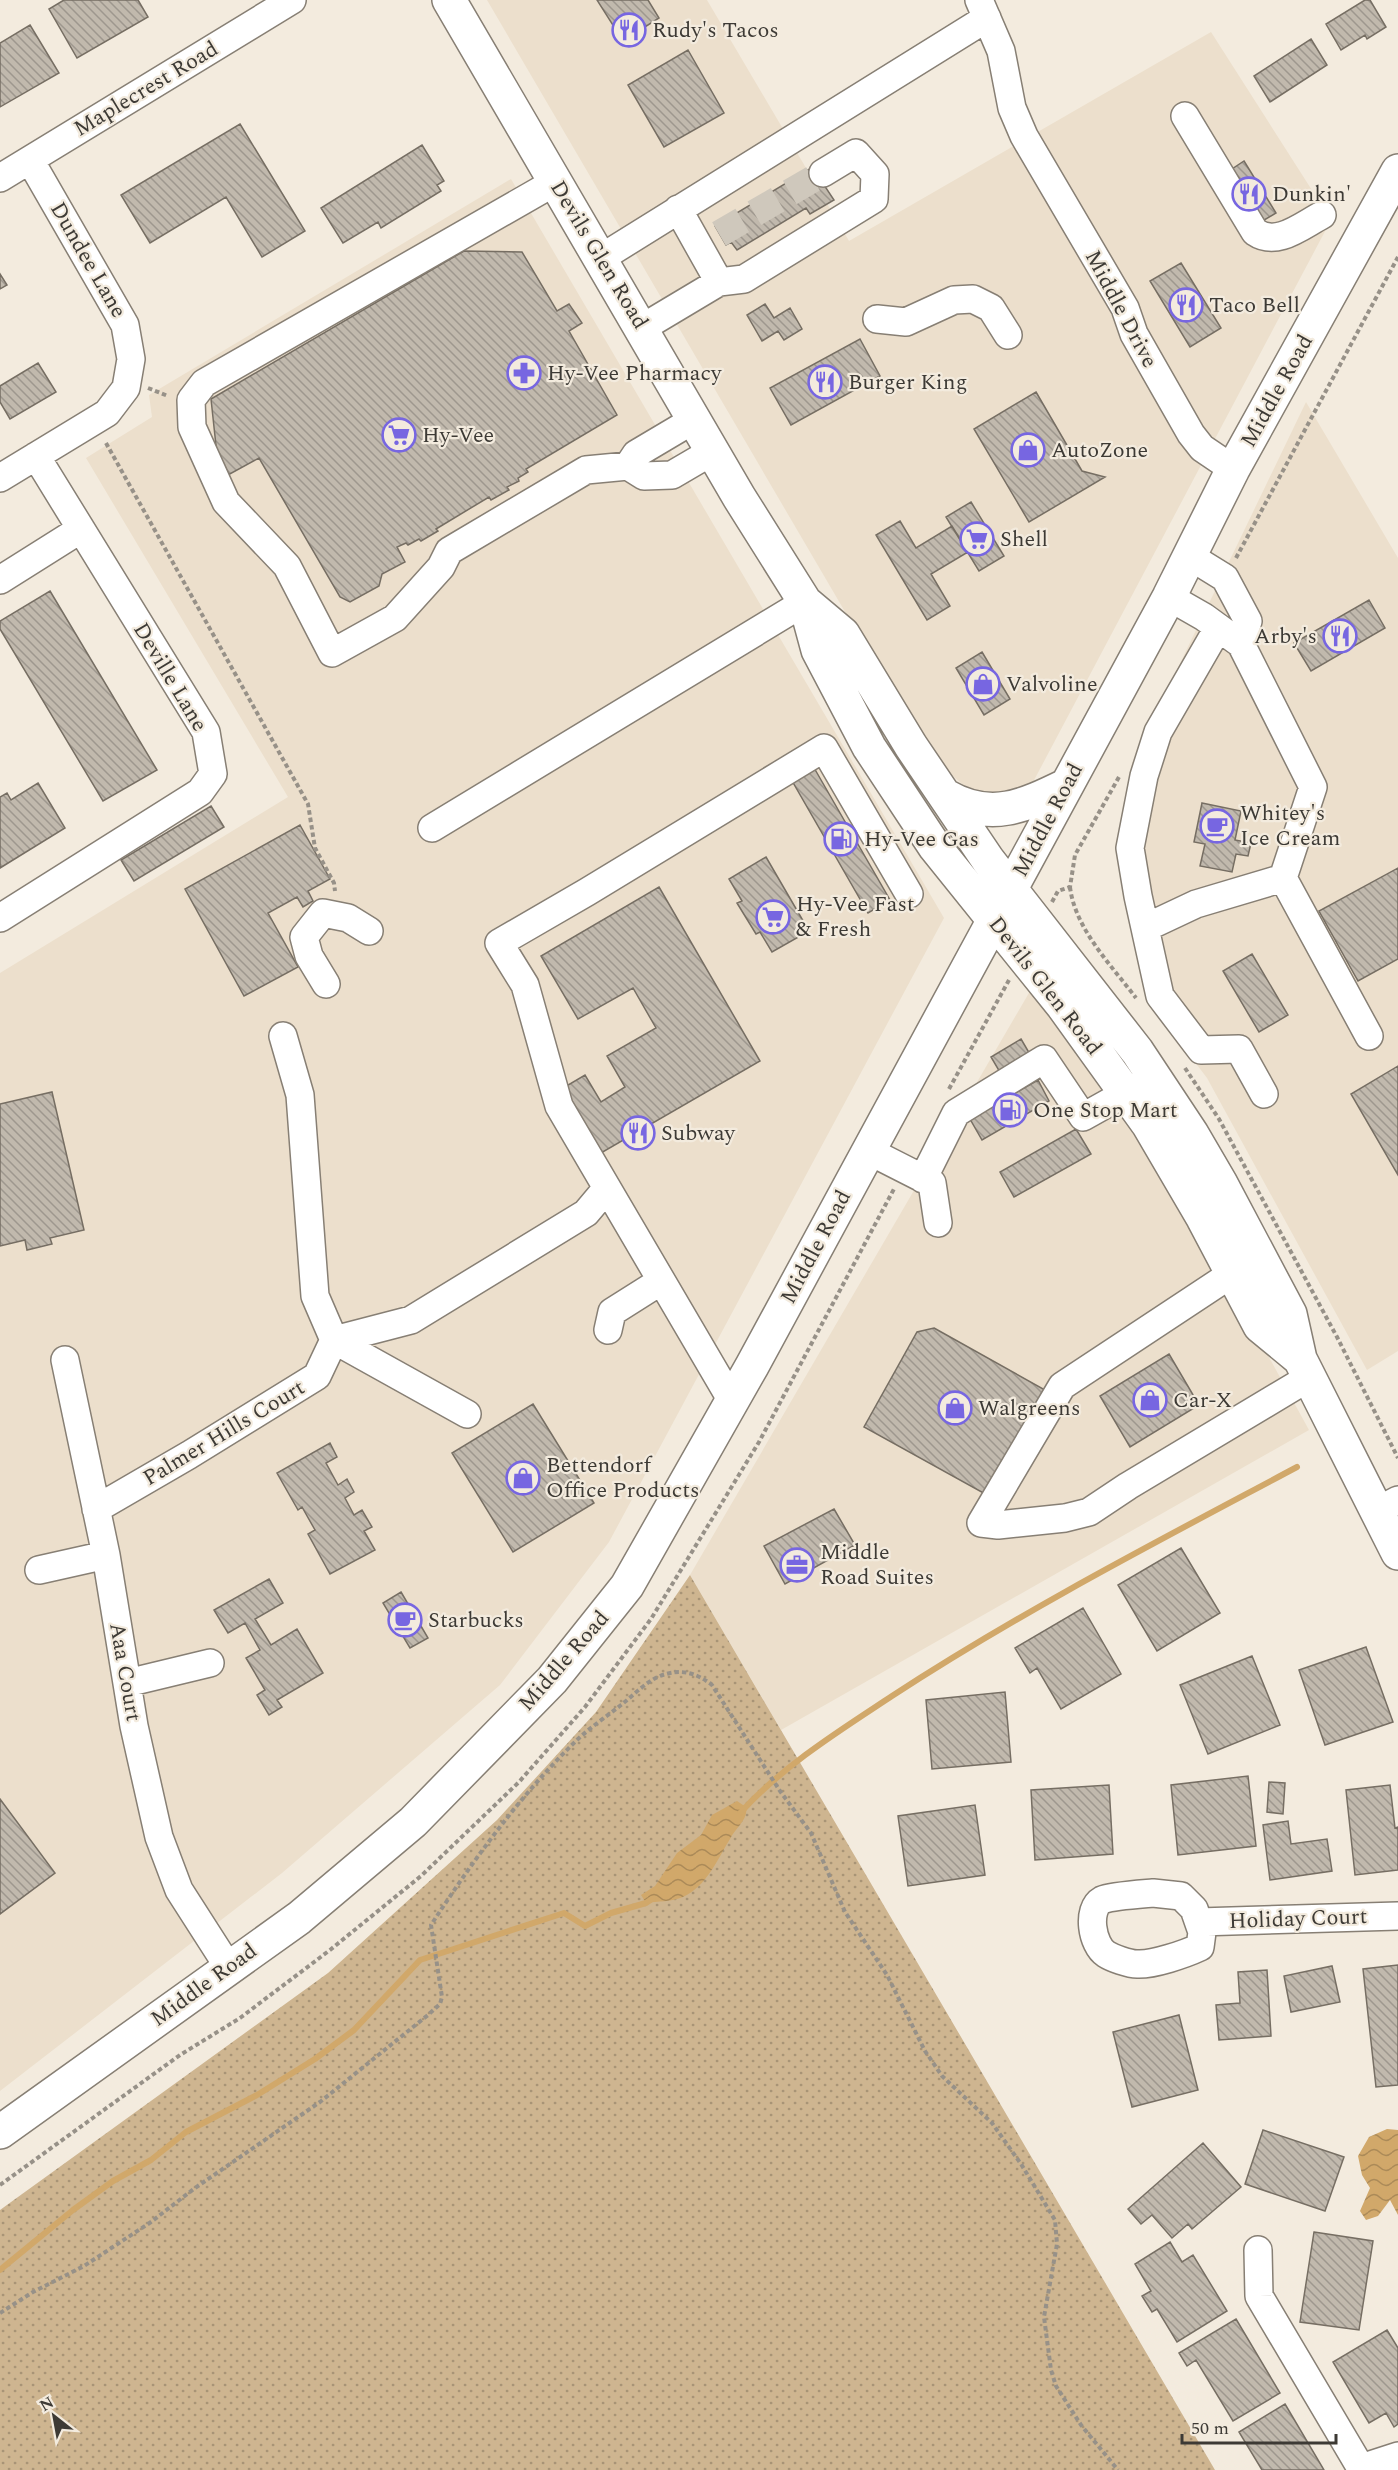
<svg xmlns="http://www.w3.org/2000/svg" width="1398" height="2470" font-family="Spectral,serif">
<style>
.built{fill:#ecdfcc}
.grass{fill:url(#grass-dots)}
.water{fill:url(#water-waves)}
.lines{fill:none;stroke-linecap:round;stroke-linejoin:round}
.stream{stroke:#d1a86a;stroke-width:6}
.building{fill:url(#building-back-hatch);stroke:#766e63;stroke-width:1.5}
.minor-tunnel{stroke:#cfc8bc;stroke-width:27;stroke-dasharray:27 14;stroke-linecap:butt}
.minor-casing{stroke:#877f74;stroke-width:30}
.major-casing{stroke:#877f74;stroke-width:36}
.path{stroke:#979188;stroke-width:4;stroke-dasharray:4.5 3;stroke-linecap:butt}
.minor{stroke:#fff;stroke-width:27}
.major{stroke:#fff;stroke-width:33}
.labels{text-anchor:middle;dominant-baseline:central;stroke-width:4.5;stroke-linejoin:round;paint-order:stroke}
.poi-label{font-size:22px;fill:#3d3a35;stroke:#f3ebde;text-anchor:start}
.street-label{font-size:22px;fill:#3d3a35;stroke:#f3ebde}
</style>
<defs>
<pattern id="grass-dots" width="8" height="8" patternUnits="userSpaceOnUse" patternTransform="scale(1.5)"><rect width="8" height="8" fill="#ceb590"/><path d="M2 2h.1M6 6h.1" fill="none" stroke="#a89476" stroke-width="1.8" stroke-linecap="round"/></pattern>
<pattern id="water-waves" width="16" height="10" patternUnits="userSpaceOnUse" patternTransform="scale(1.5)"><rect width="16" height="10" fill="#d1a86a"/><path d="M0 5q4-4 8 0t8 0" fill="none" stroke="#ab8a58"/></pattern>
<pattern id="building-back-hatch" width="6" height="6" patternUnits="userSpaceOnUse" patternTransform="scale(1.5)"><rect width="6" height="6" fill="#c1b9ad"/><path d="M-1 5l2 2M0 0l6 6M5-1l2 2" fill="none" stroke="#9e978e"/></pattern>
</defs>
<rect width="100%" height="100%" fill="#f3ebde"/>
<path class="built" d="M487,0H707L849,241L1211,32L1331,220L1032,784L979,798L930,757Z
M511,179L944,918L609,1542L500,1685L282,1873L0,2091V973L288,797L86,458L152,417L149,395Z
M1306,402L1398,558V1351L1367,1370L1207,1078L1150,1003L1119,855L1132,763Z
M1033,986L1139,1121L1309,1430L781,1730L690,1575Z"/>
<path class="grass" d="M690,1575L1215,2470H0V2210L328,1973L497,1820L596,1712Z"/>
<path class="water" d="M737,1801L746,1807C749,1819 735,1829 730,1839C717,1860 707,1886 683,1897C672,1902 658,1901 646,1903L641,1895L655,1886L677,1853L701,1835L712,1815Z
M1387,2129L1398,2130V2215L1390,2200L1378,2216L1366,2220L1360,2211L1370,2188L1362,2175L1358,2156L1369,2137Z"/>
<g class="lines">
<path class="stream" d="M741,1812C784,1765 839,1731 892,1696C1022,1611 1160,1540 1297,1467
M0,2270L73,2210L113,2181L151,2160L186,2132L257,2095L315,2059L354,2030L420,1960L564,1913L585,1926L611,1913L646,1903L652,1899"/>
</g>
<path class="building" d="M64,0H138L148,17L77,58L49,9Z
M597,0H648L659,18L623,41Z
M1365,0H1370L1386,27L1367,39L1365,35L1341,50L1326,24Z
M30,25L59,73L0,107V43Z
M1311,39L1327,65L1270,102L1254,76Z
M688,50L724,113L664,147L628,85Z
M240,124L305,231L262,257L226,197L150,243L121,195Z
M422,145L444,181L437,185L441,191L381,228L378,222L343,243L321,208Z
M1244,161L1276,213L1254,226L1223,175Z
M818,164L824,185L834,200L810,214L806,208L737,250L731,242L726,245L715,226Z
M464,251L522,252L557,311L569,304L582,323L569,331L617,415L526,469L528,472L518,478L519,481L507,487L509,490L491,500L489,497L436,529L438,531L421,541L419,539L408,545L406,543L397,547L405,562L382,574L379,586L350,602L340,597L259,458L228,475L217,455L211,399Z
M1181,263L1221,328L1190,347L1150,281Z
M0,274L7,285L0,289Z
M765,304L774,318L790,308L802,329L784,340L778,331L762,341L747,315Z
M860,339L880,376L791,425L770,388Z
M38,363L56,392L10,419L0,402V386Z
M1036,392L1082,471L1105,477L1029,522L974,429Z
M971,502L1004,556L979,571L946,517Z
M900,521L916,548L952,526L968,552L931,574L950,606L927,620L876,535Z
M50,591L157,770L103,801L0,629V621Z
M1369,600L1385,628L1311,671L1294,643Z
M982,652L1010,699L984,715L956,668Z
M813,766L890,900L868,913L791,779Z
M38,783L65,828L0,868V797L7,793L11,800Z
M1202,803L1241,811L1235,840L1251,843L1248,856L1236,854L1232,872L1200,866L1205,844L1194,842Z
M211,806L224,827L134,881L121,860Z
M300,825L330,879L308,891L313,901L303,907L297,897L268,913L298,967L244,996L185,889Z
M766,857L809,931L772,952L760,932L756,934L737,903L742,901L729,879Z
M1398,868V959L1358,981L1319,911Z
M659,887L760,1061L601,1153L563,1088L585,1075L601,1102L625,1087L607,1056L656,1028L633,988L578,1019L541,956Z
M1252,954L1288,1015L1259,1032L1223,971Z
M1021,1039L1031,1056L1001,1074L991,1057Z
M1398,1066V1175L1351,1094Z
M1038,1080L1049,1101L982,1140L970,1119Z
M52,1092L84,1230L50,1238L52,1244L27,1250L25,1240L0,1246V1104Z
M1076,1129L1091,1154L1014,1197L1000,1172Z
M934,1328L1045,1390L987,1495L864,1427L917,1332Z
M1169,1354L1199,1405L1130,1447L1100,1396Z
M533,1404L594,1503L513,1552L452,1453Z
M330,1443L337,1457L326,1463L338,1485L347,1479L354,1492L345,1498L354,1515L362,1510L372,1527L364,1531L375,1550L330,1574L308,1534L315,1530L302,1507L298,1510L277,1473Z
M834,1509L855,1545L785,1584L764,1546Z
M1181,1548L1220,1613L1157,1651L1118,1585Z
M269,1579L283,1603L255,1619L271,1645L297,1629L323,1673L277,1700L282,1707L269,1715L257,1695L265,1690L246,1658L260,1650L245,1623L228,1633L214,1610Z
M401,1592L428,1638L410,1648L383,1603Z
M1083,1608L1121,1674L1061,1709L1037,1668L1030,1673L1015,1648Z
M1366,1647L1393,1722L1325,1745L1299,1670Z
M1252,1656L1280,1725L1208,1754L1180,1685Z
M1005,1692L1011,1762L932,1769L926,1700Z
M1248,1776L1256,1846L1178,1855L1171,1785Z
M1269,1782L1285,1783L1283,1814L1267,1812Z
M1109,1785L1113,1854L1035,1860L1031,1790Z
M1390,1785L1395,1828L1398,1827V1870L1355,1875L1346,1790Z
M0,1799L55,1873L0,1914Z
M975,1805L985,1875L908,1886L898,1816Z
M1288,1821L1291,1844L1327,1839L1332,1871L1270,1880L1263,1825Z
M1398,1965V2085L1376,2087L1363,1969Z
M1332,1966L1340,2002L1291,2012L1284,1976Z
M1267,1970L1271,2036L1219,2040L1216,2005L1240,2003L1238,1972Z
M1179,2015L1198,2090L1132,2107L1113,2032Z
M1263,2130L1344,2157L1325,2211L1245,2184Z
M1203,2143L1241,2187L1192,2229L1188,2224L1172,2238L1152,2215L1141,2224L1128,2209Z
M1314,2232L1373,2241L1359,2330L1300,2322Z
M1170,2242L1182,2262L1193,2255L1227,2311L1177,2342L1157,2309L1152,2312L1142,2296L1151,2291L1135,2264Z
M1236,2319L1280,2393L1233,2421L1196,2360L1187,2366L1179,2353Z
M1387,2330L1398,2348V2424L1394,2427L1386,2413L1369,2423L1333,2362Z
M1285,2404L1324,2470H1262L1239,2432Z"/>
<g class="lines">
<path class="minor-tunnel" d="M719,234L823,173"/>
<defs>
<path id="minor" d="M979,0L1001,51L1012,108L1024,136L1125,308L1134,334L1191,434L1202,448L1233,469
M1185,116L1255,232C1277,247 1301,226 1322,215
M0,178L292,0
M555,182L204,383L191,400L192,427L226,502L287,566L332,653L395,618L441,567L449,551L586,470L628,466L644,476L672,475L713,451
M601,258L987,18
M719,282L744,279L874,199L875,174L856,153L823,173
M877,319L906,322L954,300L973,299L991,308L1008,335
M642,328L719,282L678,209
M628,466L636,454L695,419
M0,478L107,413L126,388L131,359L125,325L30,160
M1191,557L1225,578L1248,621L1241,644
M0,580L81,529
M1218,628L1158,732L1144,776L1130,848L1138,896L1160,996L1201,1050L1239,1049L1264,1094
M432,828L805,602
M1283,878L1369,1036
M0,918L200,792L213,774L206,732L36,456
M1145,928L1196,904L1283,878L1313,787L1241,644L1204,617L1169,597
M326,984L309,956L304,937L323,913L348,918L369,931
M283,1036L300,1095L315,1296L334,1340L467,1414
M867,1150L932,1183L938,1223
M923,1179L956,1113L1044,1059L1083,1117L1142,1084
M1233,1273L1062,1386L981,1523L998,1525L1065,1518L1089,1512L1128,1486L1310,1377
M608,1330L612,1312L661,1281
M334,1340L411,1320L586,1213L607,1188
M65,1360L106,1555L134,1726L159,1837L179,1890L229,1968
M732,1401L559,1106L525,985L499,943L587,892L824,748L909,894
M96,1509L189,1455L317,1376L334,1340
M1377,1511L1398,1500
M39,1570L106,1555
M127,1683L210,1663
M1153,1893L1181,1896L1194,1909L1202,1932L1200,1947C1185,1954 1153,1965 1137,1964C1129,1964 1112,1958 1106,1954C1092,1945 1086,1909 1102,1900C1111,1896 1142,1894 1153,1893Z
M1199,1922L1398,1916
M1258,2250L1259,2296L1362,2470
M1361,2468L1398,2456"/>
<path id="major" d="M449,0L739,497L805,602L818,650L869,747L935,847L1063,1006L1148,1124L1203,1218L1260,1326L1300,1359
M805,602L843,634L911,746L988,860L1137,1051L1192,1134L1220,1182L1290,1314L1300,1359L1398,1553
M946,796C991,822 1024,806 1067,785
M0,2132L299,1918L413,1822L552,1680L627,1586L752,1366L1169,597L1233,469L1398,171"/>
</defs>
<use href="#minor" class="minor-casing"/>
<use href="#major" class="major-casing"/>
<path class="path" d="M148,388L168,396
M106,443L308,804L315,848L334,883L335,891
M1236,558L1398,257
M1070,887C1075,929 1112,966 1136,998
M1052,902L1058,891L1070,887L1075,855L1119,777
M1185,1068L1219,1119L1337,1337L1398,1458
M949,1089L1009,980
M0,2185L180,2055L240,2018L330,1950L421,1876L519,1782L585,1707L651,1619L759,1442L895,1187
M0,2313L33,2292L84,2266L151,2222L195,2188L320,2102L428,2015L440,2004L442,1997L431,1925C474,1859 521,1794 578,1739C591,1727 607,1716 621,1705C634,1695 649,1678 666,1674C684,1669 698,1674 712,1685L780,1791L811,1833L845,1912L887,1975L925,2051L942,2076L992,2123L1021,2164L1055,2220L1057,2244L1044,2317L1051,2370L1056,2386L1081,2425L1118,2470"/>
<use href="#minor" class="minor"/>
<use href="#major" class="major"/>
</g>
<defs>
<symbol id="restaurant-ring" viewBox="-11 -11 22 22"><circle r="9.5" fill="#f3ebde" stroke="#7766e1" stroke-width="1.5"/><path d="M-5-6h1v4h1v-4h1v4h1v-4h1v5L-1.5 .5V6h-2V.5L-5-1ZM5-6V6H3V1.5H1.5Q1.5-4 5-6Z" fill="#7766e1"/></symbol>
<symbol id="pharmacy-ring" viewBox="-11 -11 22 22"><circle r="9.5" fill="#f3ebde" stroke="#7766e1" stroke-width="1.5"/><path d="M-2-6h4v4h4v4h-4v4h-4v-4h-4v-4h4Z" fill="#7766e1"/></symbol>
<symbol id="supermarket-ring" viewBox="-11 -11 22 22"><circle r="9.5" fill="#f3ebde" stroke="#7766e1" stroke-width="1.5"/><path d="M-6-5.5h2.5l.6 2H6L4.5 2H-2.5L-4.4-4H-6ZM-1.5 3.2a1.3 1.3 0 1 0 .1 0ZM3 3.2a1.3 1.3 0 1 0 .1 0Z" fill="#7766e1"/></symbol>
<symbol id="shop-ring" viewBox="-11 -11 22 22"><circle r="9.5" fill="#f3ebde" stroke="#7766e1" stroke-width="1.5"/><path d="M-5-2.5h2.3a2.7 3.5 0 0 1 5.4 0H5L5.5 6h-11ZM-1.5-2.5h3a1.5 2.3 0 0 0-3 0Z" fill="#7766e1"/></symbol>
<symbol id="cafe-ring" viewBox="-11 -11 22 22"><circle r="9.5" fill="#f3ebde" stroke="#7766e1" stroke-width="1.5"/><path d="M-5.5-4.5H6V0H3Q3 3.5 0 3.5H-2.5Q-5.5 3.5-5.5 0ZM3-3.2v2h1.7v-2ZM-6 4.5H4V6H-6Z" fill="#7766e1"/></symbol>
<symbol id="fuel-ring" viewBox="-11 -11 22 22"><circle r="9.5" fill="#f3ebde" stroke="#7766e1" stroke-width="1.5"/><path d="M-5.5-6h7V0h2V4h1.3V-2.5L3-4.5l.8-.8L6-3V5H2.5V1h-1V6h-7ZM-4.2-4.7v3.2H.2V-4.7Z" fill="#7766e1"/></symbol>
<symbol id="office-ring" viewBox="-11 -11 22 22"><circle r="9.5" fill="#f3ebde" stroke="#7766e1" stroke-width="1.5"/><path d="M-6-3h4V-5.5h4V-3h4V5H-6ZM-1-4.5V-3h2v-1.5ZM-6 0V1H6V0Z" fill="#7766e1"/></symbol>
</defs>
<g fill-rule="evenodd">
<use href="#restaurant-ring" x="610" y="11" width="38" height="38"/>
<use href="#restaurant-ring" x="1230" y="175" width="38" height="38"/>
<use href="#restaurant-ring" x="1167" y="286" width="38" height="38"/>
<use href="#pharmacy-ring" x="505" y="354" width="38" height="38"/>
<use href="#restaurant-ring" x="806" y="363" width="38" height="38"/>
<use href="#supermarket-ring" x="380" y="416" width="38" height="38"/>
<use href="#shop-ring" x="1009" y="431" width="38" height="38"/>
<use href="#supermarket-ring" x="958" y="520" width="38" height="38"/>
<use href="#restaurant-ring" x="1321" y="617" width="38" height="38"/>
<use href="#shop-ring" x="964" y="665" width="38" height="38"/>
<use href="#cafe-ring" x="1198" y="807" width="38" height="38"/>
<use href="#fuel-ring" x="822" y="820" width="38" height="38"/>
<use href="#supermarket-ring" x="754" y="898" width="38" height="38"/>
<use href="#fuel-ring" x="991" y="1091" width="38" height="38"/>
<use href="#restaurant-ring" x="619" y="1114" width="38" height="38"/>
<use href="#shop-ring" x="1131" y="1381" width="38" height="38"/>
<use href="#shop-ring" x="936" y="1389" width="38" height="38"/>
<use href="#shop-ring" x="504" y="1459" width="38" height="38"/>
<use href="#office-ring" x="778" y="1546" width="38" height="38"/>
<use href="#cafe-ring" x="386" y="1601" width="38" height="38"/>
</g>
<g class="labels">
<g class="poi-label">
<text x="652" y="30">Rudy's Tacos</text>
<text x="1272" y="194">Dunkin'</text>
<text x="1209" y="305">Taco Bell</text>
<text x="547" y="373">Hy-Vee Pharmacy</text>
<text x="848" y="382">Burger King</text>
<text x="422" y="435">Hy-Vee</text>
<text x="1051" y="450">AutoZone</text>
<text x="1000" y="539">Shell</text>
<text x="1317" y="636" text-anchor="end">Arby's</text>
<text x="1006" y="684">Valvoline</text>
<text x="1240" y="813">Whitey's<tspan x="1240" dy="25">Ice Cream</tspan></text>
<text x="864" y="839">Hy-Vee Gas</text>
<text x="796" y="904">Hy-Vee Fast<tspan x="796" dy="25">&amp; Fresh</tspan></text>
<text x="1033" y="1110">One Stop Mart</text>
<text x="661" y="1133">Subway</text>
<text x="1173" y="1400">Car-X</text>
<text x="978" y="1408">Walgreens</text>
<text x="546" y="1465">Bettendorf<tspan x="546" dy="25">Office Products</tspan></text>
<text x="820" y="1552">Middle<tspan x="820" dy="25">Road Suites</tspan></text>
<text x="428" y="1620">Starbucks</text>
</g>
<g class="street-label">
<text transform="translate(146 89) rotate(-31)">Maplecrest Road</text>
<text transform="translate(599 255) rotate(59)">Devils Glen Road</text>
<text transform="translate(88 260) rotate(60)">Dundee Lane</text>
<text transform="translate(1121 309) rotate(62)">Middle Drive</text>
<text transform="translate(1277 391) rotate(-61)">Middle Road</text>
<text transform="translate(170 677) rotate(59)">Deville Lane</text>
<text transform="translate(1048 820) rotate(-62)">Middle Road</text>
<text transform="translate(1045 986) rotate(52)">Devils Glen Road</text>
<text transform="translate(816 1247) rotate(-62)">Middle Road</text>
<text transform="translate(224 1433) rotate(-31)">Palmer Hills Court</text>
<text transform="translate(564 1661) rotate(-49)">Middle Road</text>
<text transform="translate(125 1672) rotate(80)">Aaa Court</text>
<text transform="translate(1298 1919) rotate(-2)">Holiday Court</text>
<text transform="translate(204 1985) rotate(-36)">Middle Road</text>
</g>
</g>
<g transform="translate(54 2416) rotate(329)" stroke="#f3ebde" stroke-width="4.5" paint-order="stroke">
<path d="M0-4.5L10 22L0 15L-10 22Z" fill="#3d3a35"/>
<text y="-9" font-size="16" font-weight="bold" text-anchor="middle" fill="#3d3a35">N</text>
</g>
<path d="M1182 2434v9h154v-9" fill="none" stroke="#3d3a35" stroke-width="3"/>
<text x="1191" y="2434" font-size="18" fill="#3d3a35" stroke="#f3ebde" stroke-width="4.5" paint-order="stroke">50 m</text>
</svg>
